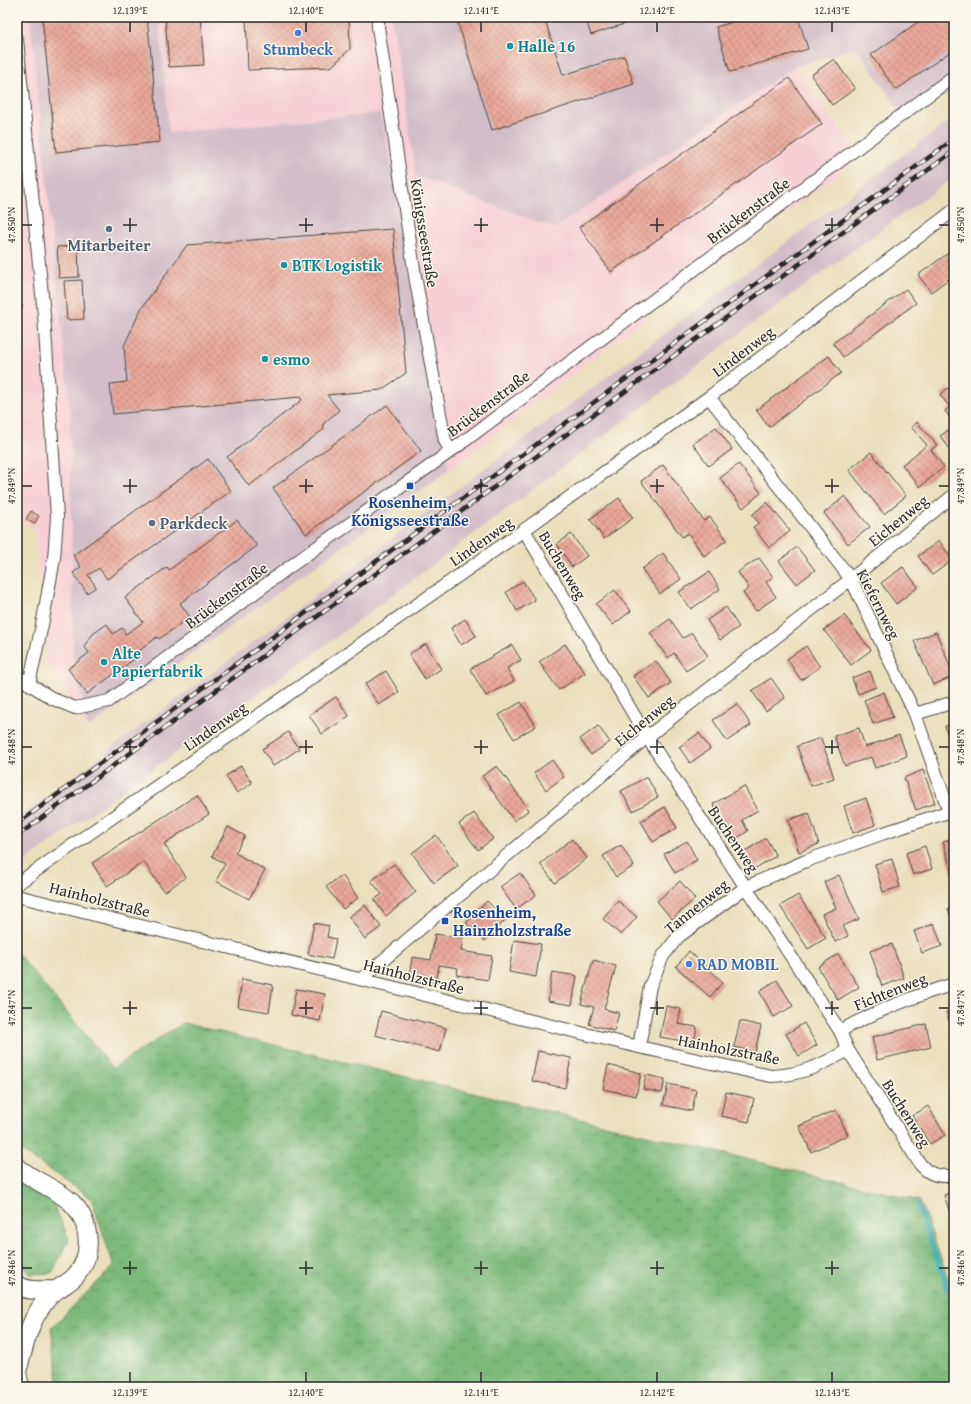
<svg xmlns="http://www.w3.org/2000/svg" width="971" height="1404" font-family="'Gentium Book Plus',serif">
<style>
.built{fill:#f7cfd5}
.industrial{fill:#d2bdc8}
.forest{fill:url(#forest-crowns);stroke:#547252}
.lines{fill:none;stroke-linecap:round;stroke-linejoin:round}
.stream{stroke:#3cacb8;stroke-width:4.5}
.building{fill:url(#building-cross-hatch)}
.street-casing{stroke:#484641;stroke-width:14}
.secondary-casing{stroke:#484641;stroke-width:20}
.street{stroke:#fff;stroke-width:12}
.secondary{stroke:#fff;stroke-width:18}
.rail-casing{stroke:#2b2b2b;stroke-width:4.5}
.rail{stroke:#fbf7ec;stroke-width:3;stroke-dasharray:9;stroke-linecap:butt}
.ticks{fill:none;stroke:#2b2b2b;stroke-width:1.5}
.shop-dot{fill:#3f7fe0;stroke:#fbf7ec;stroke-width:1.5}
.culture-dot{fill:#0f9aa8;stroke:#fbf7ec;stroke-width:1.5}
.service-dot{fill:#5c6f8a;stroke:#fbf7ec;stroke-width:1.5}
.transit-dot{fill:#1a4fb4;stroke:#fbf7ec;stroke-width:1.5}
.labels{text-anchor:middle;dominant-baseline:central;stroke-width:3;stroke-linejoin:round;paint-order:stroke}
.culture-label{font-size:16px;font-weight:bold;fill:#0d838f;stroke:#fbf7ec;text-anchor:start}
.shop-label{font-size:16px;font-weight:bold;fill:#366cbe;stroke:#fbf7ec}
.street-label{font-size:16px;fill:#2b2b2b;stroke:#fbf7ec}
.service-label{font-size:16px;font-weight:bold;fill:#4e5e75;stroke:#fbf7ec}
.transit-label{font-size:16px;font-weight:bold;fill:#164399;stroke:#fbf7ec}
.neatline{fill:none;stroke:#2b2b2b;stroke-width:1.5}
.ticks-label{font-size:10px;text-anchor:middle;fill:#2b2b2b}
</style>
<defs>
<pattern id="forest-crowns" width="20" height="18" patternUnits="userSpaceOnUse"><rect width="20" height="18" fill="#7dba7a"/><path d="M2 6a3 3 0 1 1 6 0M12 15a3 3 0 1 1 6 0" fill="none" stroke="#679764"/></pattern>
<pattern id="building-cross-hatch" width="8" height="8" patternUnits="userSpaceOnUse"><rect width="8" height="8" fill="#e9a798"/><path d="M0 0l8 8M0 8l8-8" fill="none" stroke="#bd887c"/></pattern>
</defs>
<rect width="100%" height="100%" fill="#fbf7ec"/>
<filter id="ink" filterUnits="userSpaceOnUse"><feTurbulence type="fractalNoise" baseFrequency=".025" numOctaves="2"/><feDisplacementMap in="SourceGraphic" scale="8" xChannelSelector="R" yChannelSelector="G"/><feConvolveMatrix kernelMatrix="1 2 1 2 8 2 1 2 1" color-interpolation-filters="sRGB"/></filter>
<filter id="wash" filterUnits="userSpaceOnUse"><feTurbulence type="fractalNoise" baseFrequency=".012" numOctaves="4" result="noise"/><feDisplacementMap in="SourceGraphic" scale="16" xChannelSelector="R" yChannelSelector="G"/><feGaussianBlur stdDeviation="0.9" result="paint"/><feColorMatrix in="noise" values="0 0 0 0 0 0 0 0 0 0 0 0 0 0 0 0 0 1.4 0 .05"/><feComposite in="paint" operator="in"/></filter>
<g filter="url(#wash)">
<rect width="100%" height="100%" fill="#eadfbb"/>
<path class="built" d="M17,17H954V89L908,122L856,48L794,67L861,157L613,343L449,470L88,728L47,664L35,531L17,517Z"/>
<path class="industrial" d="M30,17H159L169,133L380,113L392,169L415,309L449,470L88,728L73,656L70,410Z
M392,17H954V89L908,122L856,48L794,67L555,228L416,176Z
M954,117V177L766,314L338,636L17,867V819Z"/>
<path class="forest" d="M17,953L113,1068L183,1023L920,1201L954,1294V1387H59L51,1328L114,1266L91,1198L17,1148Z
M17,1178L51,1199L69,1239L52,1273L30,1274L17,1261Z"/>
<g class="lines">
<path class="stream" d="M917,1204L954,1306"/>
</g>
<g id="blocks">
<path class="building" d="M42,17H147L160,142L56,152Z
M165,17H200L204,65L169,67Z
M246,17H349L350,49L331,67L248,70Z
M456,17H544L563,75L624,56L634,84L492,130Z
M585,17H645L591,35Z
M749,17H798L808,49L730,72L716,27Z
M925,17H954V49L896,90L871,55Z
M834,59L855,89L832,105L811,75Z
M789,78L822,124L611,272L579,227Z
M393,229L406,373L381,390L327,395L339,410L323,424L324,429L249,486L227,457L302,400L300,397L113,414L110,384L127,382L124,346L141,309L187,245Z
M78,246L79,277L59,278L57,247Z
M954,249V275L931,292L918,275Z
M82,280L84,319L67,320L64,281Z
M906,289L916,303L843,357L833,343Z
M17,303L23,306L17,316Z
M829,356L841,373L769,427L756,410Z
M948,388L954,396V417L951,419L945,411L950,407L940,395Z
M387,405L421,451L306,534L273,488Z
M917,422L937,445L931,450L944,467L920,487L902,465L927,445L911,427Z
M954,426V454L940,436Z
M716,427L732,449L709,466L693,444Z
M871,452L906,496L884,514L849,470Z
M208,459L231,491L107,579L99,568L88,575L96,587L87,593L73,573L81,567L73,555Z
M739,464L761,493L743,508L720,478Z
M663,465L704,521L710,517L727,540L704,556L688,533L682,537L641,481Z
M845,496L870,527L848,544L824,513Z
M619,498L633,518L604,539L590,519Z
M767,502L790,531L769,548L753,527L759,523L752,515Z
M31,511L39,516L34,524L26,519Z
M237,520L257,546L180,603L190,617L159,639L157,637L139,651L141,654L87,694L68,669L89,653L84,646L93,634L107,624L113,634L122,628L126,634L143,622L125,598L167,567L169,570Z
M571,534L587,556L572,567L557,544Z
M939,541L953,560L932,575L918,556Z
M797,547L815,570L797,584L779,561Z
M663,553L681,579L660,594L642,569Z
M759,558L773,577L766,582L776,597L756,611L743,593L749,588L738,572Z
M903,567L918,587L896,604L881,583Z
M709,572L720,589L691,609L679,592Z
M523,581L535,600L517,611L506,592Z
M615,590L631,611L613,625L596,604Z
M726,607L739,627L720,640L707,620Z
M844,615L871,650L851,665L824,630Z
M465,619L476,636L461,645L451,628Z
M670,619L683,638L692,633L708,656L686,671L674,653L668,658L650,633Z
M936,632L954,676L933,685L914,641Z
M426,644L441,669L425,679L409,654Z
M565,644L585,673L559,690L539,662Z
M512,645L521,660L507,668L514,681L486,696L470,669Z
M806,646L820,667L801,680L787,659Z
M656,661L671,683L649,698L633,676Z
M386,671L399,692L379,705L365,684Z
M870,671L876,687L858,694L852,678Z
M771,678L785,698L766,711L752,691Z
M884,692L893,717L873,724L864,700Z
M336,697L349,716L322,734L309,715Z
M521,702L536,726L514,739L499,715Z
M737,704L751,725L727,741L713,720Z
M954,724V755L945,726Z
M598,726L610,742L591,755L580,739Z
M859,728L865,747L899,735L907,756L875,768L871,757L845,766L834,736Z
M288,732L299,749L273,766L262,749Z
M699,733L710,749L690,763L679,747Z
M821,738L834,778L811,786L797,746Z
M552,760L564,777L546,790L534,773Z
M241,766L252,783L237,793L226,776Z
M497,766L529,810L514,821L482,776Z
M923,770L935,803L916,810L904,778Z
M647,777L658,797L633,811L621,791Z
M744,786L758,810L742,820L748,831L734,840L713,804Z
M197,795L209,814L164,844L186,877L164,892L144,862L107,886L92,863Z
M866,798L875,825L853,833L844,806Z
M665,807L677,828L653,842L641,821Z
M474,813L493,839L478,850L459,824Z
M809,813L819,844L799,852L788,820Z
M228,827L245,836L235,853L265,870L249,899L216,881L225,864L212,856Z
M436,835L458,866L434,883L412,853Z
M766,838L776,856L752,870L742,853Z
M572,839L587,858L555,883L540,864Z
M954,839V874H952L943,842Z
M687,841L697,860L675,873L664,854Z
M621,845L634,866L616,877L603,856Z
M925,846L932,869L913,875L906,853Z
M892,859L900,887L883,892L875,864Z
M394,864L416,892L386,916L374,900L382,894L371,881Z
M520,873L536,895L516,909L500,887Z
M342,875L358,898L343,909L326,887Z
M839,875L859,919L843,926L848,936L835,942L822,914L836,908L824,882Z
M680,881L695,899L672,919L657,901Z
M798,895L826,938L808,949L780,906Z
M487,901L506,919L485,941L466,923Z
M618,901L637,917L621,935L603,919Z
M365,905L381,927L365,939L349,917Z
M954,907V926L948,909Z
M314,923L329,926L327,937L336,939L332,959L308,954Z
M934,924L942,946L922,953L914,931Z
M435,934L463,938L461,951L492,956L488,980L457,975L458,968L439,965L436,984L409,979L412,957L431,960Z
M514,940L541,944L536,977L509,972Z
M892,944L904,978L882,986L870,951Z
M689,951L723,982L710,997L676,967Z
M838,954L859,987L838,1000L818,967Z
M593,960L616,966L604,1009L619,1013L614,1031L589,1024L594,1007L581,1004Z
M552,972L577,976L572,1005L548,1001Z
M242,979L273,985L269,1012L238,1007Z
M777,980L793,1006L774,1017L759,991Z
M296,989L325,994L320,1021L291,1015Z
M666,1006L681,1009L678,1024L697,1027L694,1043L660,1037Z
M954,1009V1034L946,1012Z
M381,1011L446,1028L440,1052L375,1035Z
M740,1021L761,1026L755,1052L734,1047Z
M804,1023L817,1045L799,1056L786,1034Z
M926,1024L931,1047L877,1060L872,1037Z
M538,1051L571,1058L565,1088L532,1081Z
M608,1065L641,1073L636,1096L603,1089Z
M646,1075L665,1079L662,1093L643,1089Z
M668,1084L696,1090L692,1111L663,1105Z
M726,1092L754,1098L749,1122L721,1116Z
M928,1106L945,1135L930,1144L912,1116Z
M836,1110L848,1135L811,1152L799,1126Z
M954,1192V1215L951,1216L944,1195Z"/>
</g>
</g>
<g filter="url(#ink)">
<use href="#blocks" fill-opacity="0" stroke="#484641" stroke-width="1"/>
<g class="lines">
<defs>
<path id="street" d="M378,17V27L415,276L445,441L451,451
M17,40L44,315L57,517L54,559L42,625L29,684
M709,397L851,579L915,714L949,811
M524,530L647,737L840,1031L848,1050L920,1164C929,1175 940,1178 954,1175
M17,676L53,699L75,708L109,701L288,568L451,451L954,76
M915,714L954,702
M17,884L524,530L709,397L954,210
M17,896L639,1047L771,1076C802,1075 822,1065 848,1050
M361,979L647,737L851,579L954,495
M840,1031C876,1011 914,996 954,984
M639,1047L650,986L663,956L678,937L746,887L806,861L884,833L954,810"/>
<path id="secondary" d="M17,1167C33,1181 55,1188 71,1202C90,1220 94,1254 77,1274C72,1281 65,1284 58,1289C52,1293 45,1301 41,1307C28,1325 23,1351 17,1372
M17,1285C28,1292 44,1290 57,1290
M17,1373L20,1387"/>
</defs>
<use href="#street" class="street-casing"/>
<use href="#secondary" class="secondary-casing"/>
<use href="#street" class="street"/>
<use href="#secondary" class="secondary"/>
<defs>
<path id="rail" d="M17,824L954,139
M17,836L954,151"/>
</defs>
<use href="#rail" class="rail-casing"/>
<use href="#rail" class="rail"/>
</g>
</g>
<path class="ticks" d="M130,22V32M306,22V32M481,22V32M657,22V32M832,22V32M130,218V232M306,218V232M481,218V232M657,218V232M832,218V232M22,225H32M123,225H137M299,225H313M474,225H488M650,225H664M825,225H839M939,225H949M130,479V493M306,479V493M481,479V493M657,479V493M832,479V493M22,486H32M123,486H137M299,486H313M474,486H488M650,486H664M825,486H839M939,486H949M130,740V754M306,740V754M481,740V754M657,740V754M832,740V754M22,747H32M123,747H137M299,747H313M474,747H488M650,747H664M825,747H839M939,747H949M130,1001V1015M306,1001V1015M481,1001V1015M657,1001V1015M832,1001V1015M22,1008H32M123,1008H137M299,1008H313M474,1008H488M650,1008H664M825,1008H839M939,1008H949M130,1261V1275M306,1261V1275M481,1261V1275M657,1261V1275M832,1261V1275M22,1268H32M123,1268H137M299,1268H313M474,1268H488M650,1268H664M825,1268H839M939,1268H949M130,1372V1382M306,1372V1382M481,1372V1382M657,1372V1382M832,1372V1382"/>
<g class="shop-dot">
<circle cx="298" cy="33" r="4"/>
<circle cx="689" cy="964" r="4"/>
</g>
<g class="culture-dot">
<circle cx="510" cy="46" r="4"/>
<circle cx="284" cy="265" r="4"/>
<circle cx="265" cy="359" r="4"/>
<circle cx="104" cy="662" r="4"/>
</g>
<g class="service-dot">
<circle cx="109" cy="229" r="4"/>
<circle cx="152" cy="523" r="4"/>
</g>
<g class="transit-dot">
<rect x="406" y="482" width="8" height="8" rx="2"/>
<rect x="441" y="917" width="8" height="8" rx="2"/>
</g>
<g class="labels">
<g class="culture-label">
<text x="518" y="46">Halle 16</text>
<text x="292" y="265">BTK Logistik</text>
<text x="273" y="359">esmo</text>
<text x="112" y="653">Alte<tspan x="112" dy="18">Papierfabrik</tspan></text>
</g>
<g class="shop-label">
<text x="298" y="49">Stumbeck</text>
<text x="697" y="964" text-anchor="start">RAD MOBIL</text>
</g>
<g class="street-label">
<text transform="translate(748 210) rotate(-37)">Brückenstraße</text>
<text transform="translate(425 233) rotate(81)">Königsseestraße</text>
<text transform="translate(743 351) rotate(-37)">Lindenweg</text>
<text transform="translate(488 403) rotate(-37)">Brückenstraße</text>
<text transform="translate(898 520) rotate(-39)">Eichenweg</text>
<text transform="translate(481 541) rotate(-35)">Lindenweg</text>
<text transform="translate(563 565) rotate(59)">Buchenweg</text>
<text transform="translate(226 595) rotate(-37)">Brückenstraße</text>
<text transform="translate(879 604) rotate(63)">Kiefernweg</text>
<text transform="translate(644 720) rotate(-39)">Eichenweg</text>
<text transform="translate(215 726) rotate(-35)">Lindenweg</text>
<text transform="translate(734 839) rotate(56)">Buchenweg</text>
<text transform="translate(100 899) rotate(14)">Hainholzstraße</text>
<text transform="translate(696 906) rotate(-39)">Tannenweg</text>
<text transform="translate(414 976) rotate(14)">Hainholzstraße</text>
<text transform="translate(890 991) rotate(-22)">Fichtenweg</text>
<text transform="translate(729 1049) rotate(11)">Hainholzstraße</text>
<text transform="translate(907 1113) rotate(58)">Buchenweg</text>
</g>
<g class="service-label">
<text x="109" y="245">Mitarbeiter</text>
<text x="160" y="523" text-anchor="start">Parkdeck</text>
</g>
<g class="transit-label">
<text x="410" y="502">Rosenheim,<tspan x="410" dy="18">Königsseestraße</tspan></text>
<text x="453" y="912" text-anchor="start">Rosenheim,<tspan x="453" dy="18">Hainzholzstraße</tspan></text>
</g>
</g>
<rect width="971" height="1404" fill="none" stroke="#fbf7ec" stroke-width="44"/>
<rect x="22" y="22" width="927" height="1360" class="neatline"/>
<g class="ticks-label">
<text x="130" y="14">12.139°E</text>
<text x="306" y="14">12.140°E</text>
<text x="481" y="14">12.141°E</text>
<text x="657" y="14">12.142°E</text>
<text x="832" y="14">12.143°E</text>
<text transform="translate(11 225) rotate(-90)" y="4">47.850°N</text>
<text transform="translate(960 225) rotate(-90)" y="4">47.850°N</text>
<text transform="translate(11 486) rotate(-90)" y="4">47.849°N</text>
<text transform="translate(960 486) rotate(-90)" y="4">47.849°N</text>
<text transform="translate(11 747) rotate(-90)" y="4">47.848°N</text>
<text transform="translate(960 747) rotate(-90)" y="4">47.848°N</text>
<text transform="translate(11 1008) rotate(-90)" y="4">47.847°N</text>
<text transform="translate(960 1008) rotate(-90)" y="4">47.847°N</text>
<text transform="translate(11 1268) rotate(-90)" y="4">47.846°N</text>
<text transform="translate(960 1268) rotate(-90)" y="4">47.846°N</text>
<text x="130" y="1396">12.139°E</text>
<text x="306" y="1396">12.140°E</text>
<text x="481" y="1396">12.141°E</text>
<text x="657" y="1396">12.142°E</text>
<text x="832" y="1396">12.143°E</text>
</g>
</svg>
